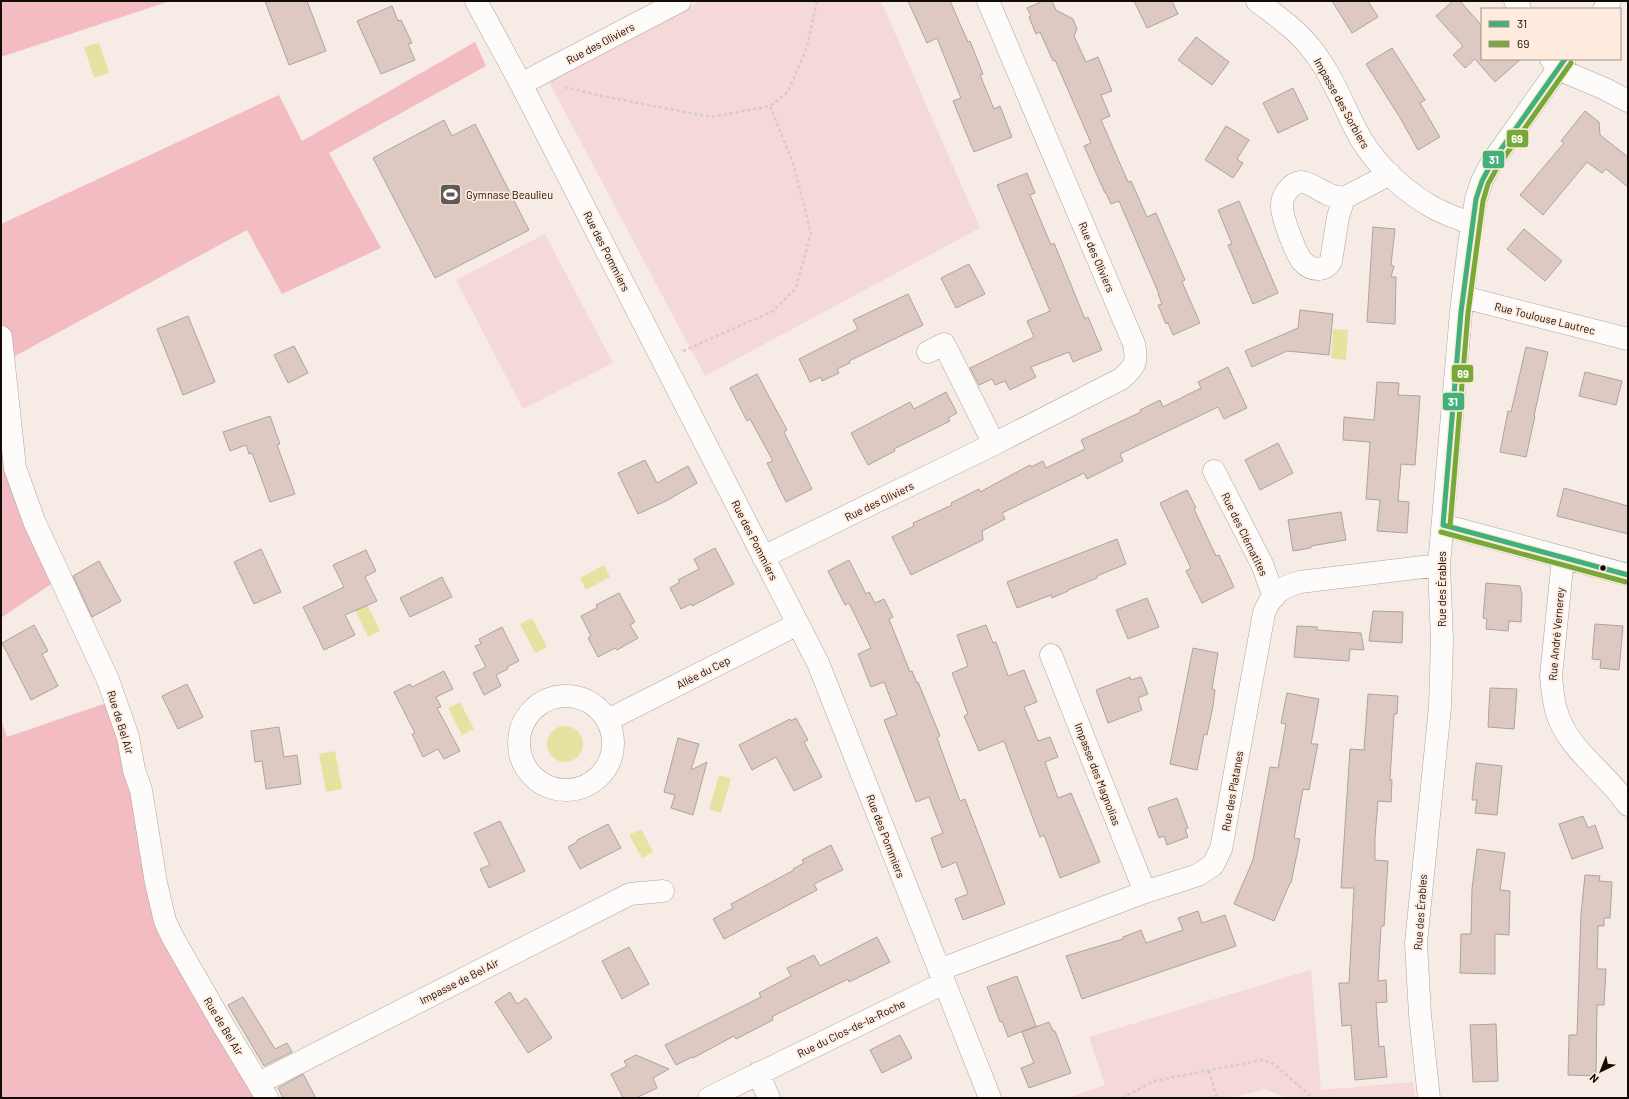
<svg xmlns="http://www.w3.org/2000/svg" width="1629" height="1099" font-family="Barlow,sans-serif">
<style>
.green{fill:#f5d8d8}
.forest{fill:#f2bcc2}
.water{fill:#e6e2a2}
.building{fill:#dec9c2;stroke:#aca39f}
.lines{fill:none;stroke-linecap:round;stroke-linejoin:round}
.minor-casing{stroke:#ada49e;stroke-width:23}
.path{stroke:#d0cdca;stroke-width:2.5;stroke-dasharray:3 3;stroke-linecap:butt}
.minor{stroke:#fefcfb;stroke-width:22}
.bus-1-casing{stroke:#feebdd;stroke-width:8}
.bus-2-casing{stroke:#feebdd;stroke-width:8}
.bus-1{stroke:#42b179;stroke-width:5}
.bus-2{stroke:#76a937;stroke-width:5}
.bus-dot{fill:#120b06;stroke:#feebdd;stroke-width:1.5}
.labels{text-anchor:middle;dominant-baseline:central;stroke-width:3.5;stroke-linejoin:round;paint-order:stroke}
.street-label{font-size:11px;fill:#120b06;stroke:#feebdd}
.poi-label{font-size:11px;fill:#120b06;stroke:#feebdd;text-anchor:start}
.line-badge{stroke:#feebdd;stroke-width:1.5}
.badge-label{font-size:11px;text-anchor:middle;font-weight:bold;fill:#fff}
</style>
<rect width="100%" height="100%" fill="#f6ece5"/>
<path class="green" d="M700,1H881L980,228L705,376L549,82Z
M545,234L613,363L523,409L456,280Z
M1311,970L1321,1090L1413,1082L1415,1098H1286L1265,1089L1232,1098H1067L1105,1085L1089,1037Z"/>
<path class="forest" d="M1,1H170L1,57Z
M475,42L486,66L329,153L381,248L282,294L247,230L4,362L15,468L60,578L1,618V224L279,95L302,141Z
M115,700L156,883L267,1098H1V720L7,737Z"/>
<path class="water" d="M99,43L109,73L94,78L84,47Z
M1333,329L1348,330L1346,360L1331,358Z
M604,565L610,577L586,590L580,578Z
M367,604L380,631L368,637L355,610Z
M532,618L547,647L535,653L520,624Z
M460,702L474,729L462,735L448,708Z
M547 744a18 18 0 1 1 36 0a18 18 0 1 1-36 0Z
M335,751L342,789L326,792L319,754Z
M719,775L731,778L721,813L709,809Z
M641,829L653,852L642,858L629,835Z"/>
<path class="building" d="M265,1H307L326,51L289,65Z
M908,1H950L968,42L970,41L983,74L980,75L994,109L1000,106L1012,137L974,152L953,101L961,98L937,38L927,43Z
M1043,1H1052L1056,10L1073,19L1077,29L1074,36L1086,62L1098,57L1112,91L1101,95L1110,116L1101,120L1128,182L1131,181L1147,217L1156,213L1185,280L1182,282L1200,323L1173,335L1168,323L1166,324L1158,305L1162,304L1158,294H1159L1119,201L1111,204L1106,193H1105L1084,146L1091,143L1055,60L1053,61L1040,32L1036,34L1029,17L1031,16L1027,8Z
M1134,1H1172L1178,14L1147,28Z
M1332,1H1368L1378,17L1352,33Z
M1453,1H1460L1482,26V59H1521L1495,82L1475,59L1465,68L1453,55L1463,46L1436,16Z
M392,6L398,21L401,20L412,43L408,44L415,60L381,74L357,21Z
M1196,37L1229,62L1212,85L1178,60Z
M1392,48L1425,100L1420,103L1440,137L1418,150L1399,116L1366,64Z
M1293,88L1308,119L1278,133L1263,103Z
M1585,111L1599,122L1600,135L1628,157V187L1606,169L1602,173L1587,162L1543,215L1520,195L1564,143L1561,141Z
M444,120L452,136L475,124L529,230L435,278L373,158Z
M1226,126L1249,140L1237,159L1243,163L1233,178L1205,160Z
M1027,173L1035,193L1030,195L1051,245L1054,243L1085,319L1088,317L1102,350L1073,362L1069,352L1031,367L1036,377L1010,390L1005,381L995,385L992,379L979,385L970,368L1034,337L1027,321L1050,311L997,185Z
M1239,201L1278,293L1253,304L1228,245L1232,244L1218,210Z
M1373,227L1395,229L1391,265L1394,266L1391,277H1396L1395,324L1367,322Z
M1524,229L1562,261L1545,281L1507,249Z
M969,264L985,294L956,308L941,278Z
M908,294L923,325L849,361L850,363L837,369L839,373L822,381L821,377L810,382L799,359L858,329L853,320Z
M1300,310L1333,314L1329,355L1287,351L1252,367L1245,351L1298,328Z
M188,316L215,382L183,395L157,329Z
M294,346L308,373L288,383L274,355Z
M1526,347L1548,352L1534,416H1535L1526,457L1500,452L1508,411L1511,412Z
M1228,367L1247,408L1224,419L1218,407L1120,454L1123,461L1087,479L1084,473L1002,513L1005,519L982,531L983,540L911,575L892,537L914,526L913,523L952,505L951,503L979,489L980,492L1030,465L1031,467L1043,461L1046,468L1085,449L1081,440L1141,412L1140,410L1160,400L1163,407L1201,388L1198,382Z
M1585,372L1622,381L1616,405L1579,396Z
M757,374L787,430L784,432L812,489L786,502L767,463L773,461L750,419L747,421L730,388Z
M1377,382L1399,383L1398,395L1420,396L1415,465L1401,464L1398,501L1409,502L1407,533L1377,531L1380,500L1366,499L1370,442L1343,440L1344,417L1374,420Z
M946,392L957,413L948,418L950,421L894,449L895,451L868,465L851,433L910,402L914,409Z
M270,416L280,444L277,445L295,494L270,502L252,453L249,454L246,445L230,451L223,432Z
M1278,443L1293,473L1260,490L1245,460Z
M645,460L657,483L688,466L697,483L666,501L638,514L618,473Z
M1564,488L1628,506V534L1557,516Z
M1187,490L1196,508L1194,509L1216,556L1219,555L1234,587L1202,603L1186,571L1191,568L1160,503Z
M1341,512L1346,540L1311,546V548L1293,551L1288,520Z
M1117,539L1126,564L1097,576V578L1068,590V591L1052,598L1051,595L1017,608L1007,582Z
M715,548L734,584L692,606L691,604L681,609L670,588L680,582L678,580L699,569L694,559Z
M261,549L281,592L254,604L234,562Z
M366,550L376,571L365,577L377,601L345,615L355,635L324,650L303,607L344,587L333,565Z
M849,560L866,594L869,592L875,603L884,599L893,617L889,619L910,672L912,671L917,683L918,682L940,736L937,738L960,801L965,799L1005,904L963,920L955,899L968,894L956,862L942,868L931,838L943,833L929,797L916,802L884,720L897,715L884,682L871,687L858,654L871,648L849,603L845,605L828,571Z
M99,561L121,601L92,617L73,576Z
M442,577L452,597L410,617L400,598Z
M1486,583L1520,586L1522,595L1521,622L1509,621L1508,631L1486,629L1487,619L1483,618Z
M619,593L635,622L630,625L638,638L617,650L615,648L598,657L588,638L591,636L581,616L597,608L596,605Z
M1147,598L1159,627L1128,639L1116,610Z
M1373,611L1403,612L1402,643L1369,641Z
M1595,624L1623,626L1619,670L1600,668L1601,660L1592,659Z
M34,625L48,651L42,654L58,686L31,700L2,643Z
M986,625L993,643L996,642L1008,676L1024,670L1037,702L1024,707L1038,741L1050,737L1058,757L1045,762L1058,798L1071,793L1100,862L1060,878L1044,835L1040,837L1004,741L979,751L964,716L968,714L952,673L968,666L957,635Z
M1297,626L1317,627V630L1361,633L1364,650L1350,649L1349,661L1294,657Z
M502,627L519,661L507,667L508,669L496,675L501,686L484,695L473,673L486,667L475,646L481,644L479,639Z
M1193,648L1218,653L1212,689L1215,690L1213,706L1207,735L1204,734L1197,770L1170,764Z
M444,671L453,689L436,697L441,707L437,708L460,751L444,759L438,749L423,757L412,734L415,733L394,692L410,684L412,687Z
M1130,677L1131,680L1141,677L1148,694L1138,698L1142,710L1108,723L1096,690Z
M187,684L203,717L178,729L162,696Z
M1490,688L1517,689L1514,729L1488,727Z
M1287,693L1319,699L1311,744H1318L1309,790L1303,789L1294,838L1300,839L1291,883H1290L1274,921L1234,904L1253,860L1270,767L1278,768L1286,724L1281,723Z
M1368,694L1398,696L1397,714H1394L1390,780H1392L1391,802L1378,801L1375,837V860L1388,861L1384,926H1381L1378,981L1386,980L1387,1002L1376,1003L1379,1047L1384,1046L1387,1077L1355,1080L1351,1025L1342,1026L1339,983H1349L1354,888H1341L1350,749L1364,750Z
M796,718L808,740L804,742L822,777L794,791L776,757L752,770L739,745L790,719L791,721Z
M279,727L284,757L297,755L301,784L266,789L262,761L255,762L251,731Z
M678,738L699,744L691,770L707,762L693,815L671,808L675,795L664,792Z
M1476,763L1502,766L1497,815L1475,813L1477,800H1472Z
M1177,798L1188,828L1185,829L1188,837L1167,845L1164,836L1159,838L1148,808Z
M1583,816L1588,828L1595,825L1603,848L1572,859L1559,824Z
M500,821L525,871L489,888L480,869L490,865L474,833Z
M608,824L621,848L580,869L568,847L577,842V840Z
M831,845L843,870L814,884L817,890L724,939L713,919L733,908L731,904L794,870L793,869L804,863L802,860Z
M1477,849L1505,853L1500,890L1510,891L1509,935L1495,934V974L1460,973L1461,934H1471L1472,889Z
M1585,875L1600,876L1599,881L1612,882L1610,918H1604V926H1598L1597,969H1606L1604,1005H1597L1596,1076L1568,1075L1569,1035H1577L1581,914Z
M1198,911L1202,923L1225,915L1236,946L1082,999L1066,956L1123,939V937L1141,930L1146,943L1183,930L1178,918Z
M877,937L890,962L849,982L848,979L779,1013L772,1017L773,1020L736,1039L734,1036L693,1058L692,1057L676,1065L665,1045L761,997L759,993L791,976L787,968L814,955L820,966Z
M629,947L649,984L622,999L602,961Z
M1017,976L1036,1026L1008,1037L1002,1021L1000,1022L987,987Z
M510,992L517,1004L526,998L552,1038L528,1053L495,1002Z
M243,997L275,1049L287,1043L292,1052L264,1066L228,1005Z
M1049,1022L1053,1031H1055L1071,1073L1029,1088L1021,1068L1034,1063L1022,1032Z
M1496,1024L1498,1081L1473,1082L1470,1025Z
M900,1035L912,1058L882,1073L870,1050Z
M636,1055L669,1069L653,1078L657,1088L636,1098H623L611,1074L627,1066L624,1061Z
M303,1074L316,1098H283L278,1088Z"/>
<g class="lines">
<defs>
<path id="minor" d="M476,1L521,84L818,663L990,1098
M1257,1C1275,15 1295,28 1310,47C1330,71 1341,100 1355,128C1370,159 1399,187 1427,204C1441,213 1457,218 1472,224
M1515,1L1520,9
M1604,9L1610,1
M1551,59L1558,69L1605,89L1628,101
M521,84L680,1
M1344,198C1337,197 1331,196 1326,193C1319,190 1309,182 1301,182C1290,183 1281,197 1282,207C1282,217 1296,255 1303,262C1311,271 1324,272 1331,261L1338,217L1344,198L1390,174
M1463,297L1628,339
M1,337L15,468L34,521L108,680L128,737L134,770L141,790L156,883L165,921L173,938L220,1020L267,1098
M928,352L944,344L994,444
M1214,471L1262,564L1274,597
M1443,525L1628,575
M763,557L994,444L1121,379C1135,367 1138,362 1134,344L988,1
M1563,558L1551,676C1552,687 1553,699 1556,710C1567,750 1606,772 1628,805
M1051,655L1145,892
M519 743a47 47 0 1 1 94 0a47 47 0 1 1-94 0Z
M608,720L798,624
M939,970L1145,892L1198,875L1213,865L1221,849L1264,613C1271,595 1281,587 1300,582L1439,565
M758,1073L769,1098
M259,1083L630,894L663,891
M709,1098L944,983
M1429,1098L1420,1015L1416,943L1440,707L1442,640L1439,565L1461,312L1469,245L1476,199L1482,181L1492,162L1565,59"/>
</defs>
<use href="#minor" class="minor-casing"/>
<path class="path" d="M565,87L602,96L711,117L770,106L788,92L807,47L817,1
M683,351L773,311L796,288L811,233L793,163L770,106
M1209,1071L1217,1098
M1122,1098L1154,1081L1262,1060L1274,1064L1313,1098"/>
<use href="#minor" class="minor"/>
<defs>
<path id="bus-1" d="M1443,525L1461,312L1476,199L1482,181L1492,162L1565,59
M1443,525L1628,575"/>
<path id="bus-2" d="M1450,526L1468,313L1483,201L1488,184L1498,166L1571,63
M1441,532L1626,582"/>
</defs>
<use href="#bus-1" class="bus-1-casing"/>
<use href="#bus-2" class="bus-2-casing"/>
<use href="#bus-1" class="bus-1"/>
<use href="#bus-2" class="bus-2"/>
</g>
<defs>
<symbol id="stadium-square" viewBox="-11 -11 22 22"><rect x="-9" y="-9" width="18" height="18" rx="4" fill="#625a54" stroke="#feebdd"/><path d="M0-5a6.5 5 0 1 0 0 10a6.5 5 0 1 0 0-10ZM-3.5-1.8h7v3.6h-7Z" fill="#fff"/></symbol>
</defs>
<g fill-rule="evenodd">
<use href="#stadium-square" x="438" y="182" width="25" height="25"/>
</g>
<circle class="bus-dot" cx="1603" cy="568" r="3.5"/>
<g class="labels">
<g class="street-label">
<text transform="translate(600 43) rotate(-28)">Rue des Oliviers</text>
<text transform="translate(1342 103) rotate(61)">Impasse des Sorbiers</text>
<text transform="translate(607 251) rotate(63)">Rue des Pommiers</text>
<text transform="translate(1097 257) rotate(67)">Rue des Oliviers</text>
<text transform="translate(1545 318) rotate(14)">Rue Toulouse Lautrec</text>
<text transform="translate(879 501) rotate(-26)">Rue des Oliviers</text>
<text transform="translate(1245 534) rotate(64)">Rue des Clématites</text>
<text transform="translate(755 540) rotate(63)">Rue des Pommiers</text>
<text transform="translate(1441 589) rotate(-90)">Rue des Érables</text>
<text transform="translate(1556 634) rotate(-85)">Rue André Vernerey</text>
<text transform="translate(703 672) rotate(-27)">Allée du Cep</text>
<text transform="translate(121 722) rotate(73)">Rue de Bel Air</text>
<text transform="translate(1098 774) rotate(69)">Impasse des Magnolias</text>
<text transform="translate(1232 791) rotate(-80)">Rue des Platanes</text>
<text transform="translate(886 836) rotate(69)">Rue des Pommiers</text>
<text transform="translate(1420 912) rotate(-86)">Rue des Érables</text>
<text transform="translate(459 981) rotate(-27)">Impasse de Bel Air</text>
<text transform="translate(224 1026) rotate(59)">Rue de Bel Air</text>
<text transform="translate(851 1028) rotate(-26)">Rue du Clos-de-la-Roche</text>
</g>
<g class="poi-label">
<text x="466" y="194">Gymnase Beaulieu</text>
</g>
</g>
<g class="line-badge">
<rect x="1506" y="129" width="23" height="19" rx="4" fill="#76a937"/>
<rect x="1482" y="150" width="23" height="19" rx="4" fill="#42b179"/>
<rect x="1451" y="364" width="23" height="19" rx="4" fill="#76a937"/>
<rect x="1442" y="392" width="23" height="19" rx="4" fill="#42b179"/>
</g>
<g class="badge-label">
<text x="1517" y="143">69</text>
<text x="1494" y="164">31</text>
<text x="1463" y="378">69</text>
<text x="1453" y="406">31</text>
</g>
<rect width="1629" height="1099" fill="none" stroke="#120b06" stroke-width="4"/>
<rect x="1481" y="8" width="140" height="52" fill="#feebdd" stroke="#a09187"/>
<rect x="1489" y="21" width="20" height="6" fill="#42b179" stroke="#a09187"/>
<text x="1517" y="28" font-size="12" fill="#120b06">31</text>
<rect x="1489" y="41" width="20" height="6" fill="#76a937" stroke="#a09187"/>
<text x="1517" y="48" font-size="12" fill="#120b06">69</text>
<g transform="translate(1601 1071) rotate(223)" stroke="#feebdd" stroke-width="3" paint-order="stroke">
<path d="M0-3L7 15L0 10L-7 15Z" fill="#120b06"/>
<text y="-6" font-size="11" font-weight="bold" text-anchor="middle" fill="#120b06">N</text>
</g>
</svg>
